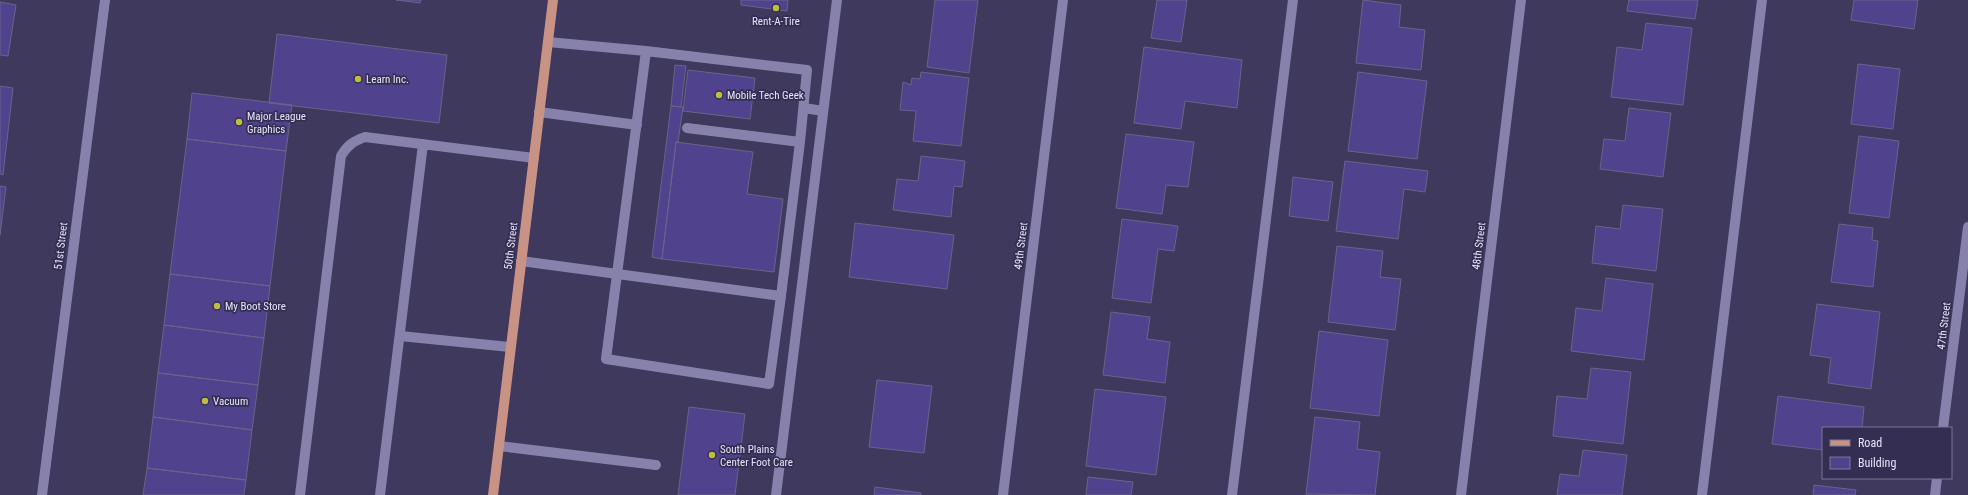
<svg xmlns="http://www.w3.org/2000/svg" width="1968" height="495" font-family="'Roboto Condensed',sans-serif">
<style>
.building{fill:#50428c;stroke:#69648b}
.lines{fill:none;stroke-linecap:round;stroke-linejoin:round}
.minor{stroke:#8682ab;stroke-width:10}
.major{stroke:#c89285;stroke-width:10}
.poi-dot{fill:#bfbe42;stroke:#342f52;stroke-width:1.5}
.labels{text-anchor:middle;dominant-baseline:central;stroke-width:3.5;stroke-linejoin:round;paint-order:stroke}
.poi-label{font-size:11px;fill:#e6e4fb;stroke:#342f52;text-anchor:start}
.street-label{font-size:11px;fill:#e6e4fb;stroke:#342f52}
</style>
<rect width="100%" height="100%" fill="#3e395d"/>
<path class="building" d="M396,0H421L420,3Z
M741,0H788L787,11L741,5Z
M935,0H978L969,73L927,67Z
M1157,0H1187L1181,42L1151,38Z
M1363,0L1401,5L1399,27L1425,30L1421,70L1356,63Z
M1629,0H1698L1695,19L1627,11Z
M1854,0H1918L1914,29L1851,20Z
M0,2L16,5L8,56L0,55Z
M1646,23L1692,28L1683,105L1611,97L1617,47L1642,50Z
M277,34L447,55L439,123L269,103Z
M1144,47L1242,60L1237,108L1185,101L1181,129L1134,123Z
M1858,64L1900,69L1893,129L1851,124Z
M675,65L686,66L681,107L671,106Z
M688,70L755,78L750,119L683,111Z
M921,72L969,78L961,146L913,141L916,111L900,110L903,82L911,85L912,78L920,79Z
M1358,72L1427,81L1417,159L1348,151Z
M0,86L13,88L3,175L0,174Z
M192,93L292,105L286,151L187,139Z
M671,106L683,107L678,142H676L662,259L652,257Z
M1629,108L1671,113L1663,177L1600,169L1604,139L1625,141Z
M1126,134L1194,142L1188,187L1166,185L1162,214L1116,208Z
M1859,136L1899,141L1889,218L1849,213Z
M187,139L286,151L270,286L170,274Z
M676,142L753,152L747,194L783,199L774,272L662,259Z
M921,156L965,161L962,187L954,186L951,217L893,210L897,179L918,181Z
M1345,161L1428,171L1425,192L1404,189L1398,239L1336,231Z
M1293,177L1333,182L1328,221L1289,216Z
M0,186L6,187L0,235Z
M1623,205L1663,209L1656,271L1592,263L1596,226L1620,229Z
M1122,219L1178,226L1174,251L1158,249L1151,303L1112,298Z
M855,223L954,235L947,289L849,277Z
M1839,224L1873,228L1872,240L1878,241L1873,287L1831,282Z
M1337,246L1383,251L1380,277L1401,279L1395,330L1328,322Z
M170,274L270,286L264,338L164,325Z
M1606,278L1653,284L1644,360L1571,351L1576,308L1602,311Z
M1817,304L1880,312L1871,389L1828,383L1831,358L1810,355Z
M1111,312L1150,317L1147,339L1170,342L1165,383L1103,375Z
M164,325L264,338L258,385L158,373Z
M1319,331L1388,340L1379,416L1310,408Z
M1591,368L1631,372L1623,444L1553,436L1557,396L1587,399Z
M158,373L258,385L252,430L153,417Z
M877,380L932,386L924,453L869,447Z
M1095,389L1166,397L1156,475L1086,466Z
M1778,396L1864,407L1862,428H1823V450L1772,444Z
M689,407L745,414L735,495H678Z
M153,417L252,430L246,480L147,468Z
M1315,417L1360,422L1357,449L1380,452L1375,495L1306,494Z
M1583,450L1627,455L1622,495H1557L1560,474L1579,476Z
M147,468L246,480L244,495H143Z
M1088,477L1133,482L1131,495H1086Z
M1814,485L1856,490L1855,495H1813Z
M875,487L921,493V495H874Z"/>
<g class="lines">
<path class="minor" d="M548,42L646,51L807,70L800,142
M804,108L823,111
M539,112L637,125
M687,128L800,142L781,296
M521,261L781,296L769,384L606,359L646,51
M400,336L510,347
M1943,428L1968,227
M499,446L656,465
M42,495L105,0
M300,495L341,156C347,146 353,141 365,137L534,158
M380,495L423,144
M776,495L837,0
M1003,495L1063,0
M1232,495L1293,0
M1461,495L1521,0
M1702,495L1762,0
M1935,495L1937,478"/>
<path class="major" d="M493,495L553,0"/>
</g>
<g class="poi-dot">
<circle cx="776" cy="8" r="4"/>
<circle cx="358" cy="79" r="4"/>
<circle cx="719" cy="95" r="4"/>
<circle cx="239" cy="122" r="4"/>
<circle cx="217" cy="306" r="4"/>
<circle cx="205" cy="401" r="4"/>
<circle cx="712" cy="455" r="4"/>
</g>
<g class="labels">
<g class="poi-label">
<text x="776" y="21" text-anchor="middle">Rent-A-Tire</text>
<text x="366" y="79">Learn Inc.</text>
<text x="727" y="95">Mobile Tech Geek</text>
<text x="247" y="116">Major League<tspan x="247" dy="13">Graphics</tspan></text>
<text x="225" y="306">My Boot Store</text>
<text x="213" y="401">Vacuum</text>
<text x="720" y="449">South Plains<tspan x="720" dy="13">Center Foot Care</tspan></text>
</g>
<g class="street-label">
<text transform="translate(61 246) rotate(-83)">51st Street</text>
<text transform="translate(511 246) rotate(-83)">50th Street</text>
<text transform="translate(1021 246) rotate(-83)">49th Street</text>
<text transform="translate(1479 246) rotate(-83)">48th Street</text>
<text transform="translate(1944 326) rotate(-83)">47th Street</text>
</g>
</g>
<rect x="1822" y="427" width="130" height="52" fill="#342f52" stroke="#7b7796"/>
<rect x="1830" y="440" width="20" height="6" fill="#c89285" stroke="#7b7796"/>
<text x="1858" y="447" font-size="12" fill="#e6e4fb">Road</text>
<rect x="1830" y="457" width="20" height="12" fill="#50428c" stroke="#7b7796"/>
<text x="1858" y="467" font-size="12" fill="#e6e4fb">Building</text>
</svg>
